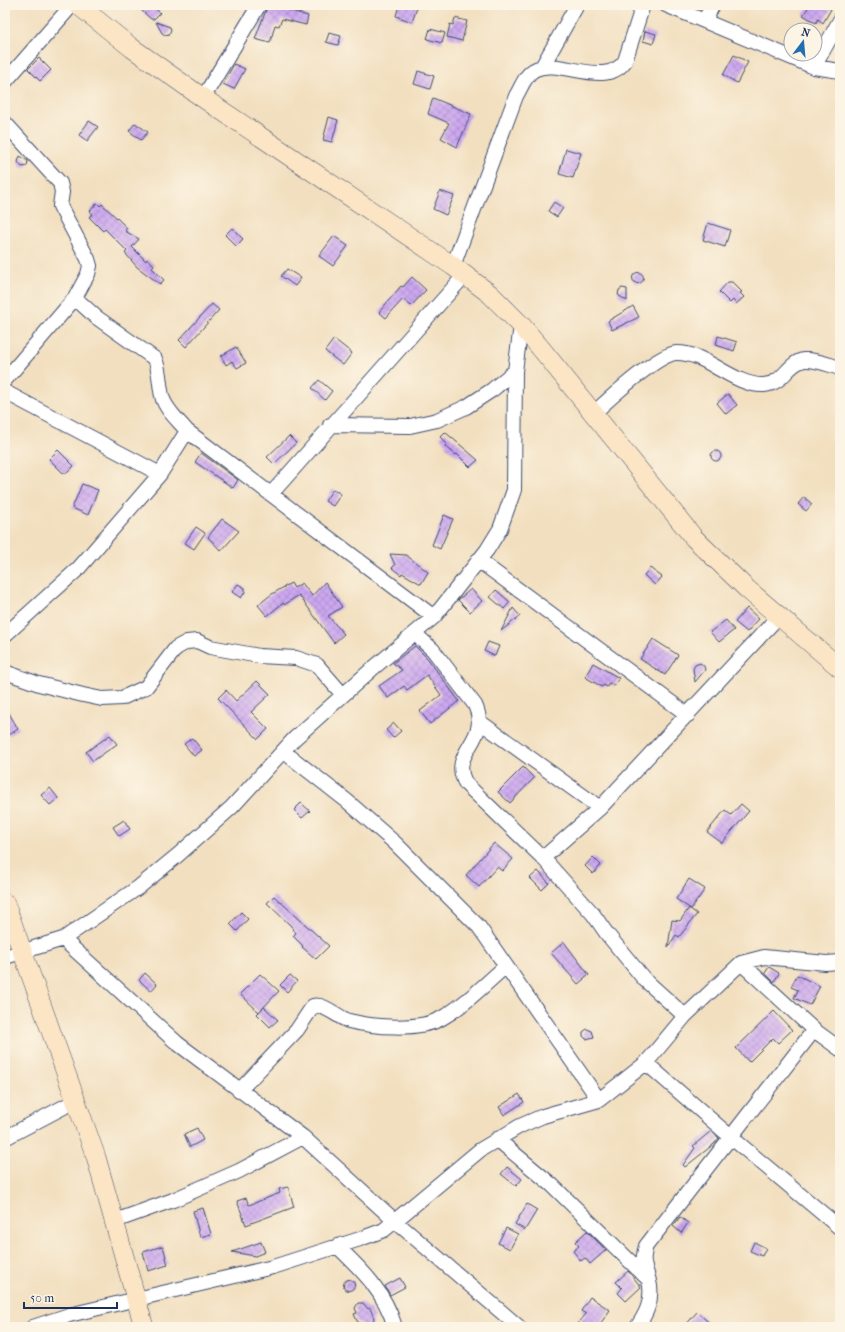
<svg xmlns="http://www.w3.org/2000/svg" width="845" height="1332" font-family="'IM FELL French Canon',serif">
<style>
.building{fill:url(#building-cross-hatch)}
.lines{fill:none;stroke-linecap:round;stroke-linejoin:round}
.street-casing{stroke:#3b496d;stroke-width:16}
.secondary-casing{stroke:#3b496d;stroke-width:20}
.street{stroke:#fff;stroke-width:14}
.secondary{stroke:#fce5c4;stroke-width:19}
</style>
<defs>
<pattern id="building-cross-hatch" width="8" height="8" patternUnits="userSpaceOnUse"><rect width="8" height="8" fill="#cda8f1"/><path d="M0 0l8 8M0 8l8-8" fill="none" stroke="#a689c6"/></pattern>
</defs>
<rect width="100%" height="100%" fill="#fcf5e5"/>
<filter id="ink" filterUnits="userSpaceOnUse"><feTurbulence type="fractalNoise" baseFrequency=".025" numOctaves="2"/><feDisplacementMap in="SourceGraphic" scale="8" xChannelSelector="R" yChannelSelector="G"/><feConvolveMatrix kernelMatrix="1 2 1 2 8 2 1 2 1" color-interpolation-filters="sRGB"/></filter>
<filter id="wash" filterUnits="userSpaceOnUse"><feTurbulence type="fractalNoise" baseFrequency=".012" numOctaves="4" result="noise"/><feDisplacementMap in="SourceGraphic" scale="16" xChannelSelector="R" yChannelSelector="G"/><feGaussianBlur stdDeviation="0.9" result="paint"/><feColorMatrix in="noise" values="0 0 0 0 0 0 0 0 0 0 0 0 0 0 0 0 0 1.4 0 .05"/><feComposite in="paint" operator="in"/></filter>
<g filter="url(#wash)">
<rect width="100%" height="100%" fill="#f2dfbf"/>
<g id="blocks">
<path class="building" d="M146,5H152L160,13L154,19H151L141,10Z
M268,5H291L288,10L308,16L306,25L282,19L279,26L275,25L270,43L255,39Z
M399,5H418L412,22L396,16Z
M810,5H824L831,9L823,23L818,19L816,23L803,15Z
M455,18L467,21L462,41L447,37L450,24L453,25Z
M156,22L170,27L171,30L169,34L165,35L162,33Z
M430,29L445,33L442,43L427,39Z
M645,31L656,34L653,44L643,41Z
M329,33L341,36L338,45L326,42Z
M734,55L748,62L737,83L723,75Z
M39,58L51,70L40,81L28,69Z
M234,64L245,69L234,89L223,84Z
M418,71L434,76L430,89L414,84Z
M433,98L471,114L457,147L441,138L449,123L428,114Z
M329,117L338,120L332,142L323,140Z
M89,121L98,127L87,141L79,135Z
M135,123L148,132L141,140L129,131Z
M566,149L581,153L573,178L559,174Z
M20,156L28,161L27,166L22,167L20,165L18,162Z
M440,191L454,196L446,215L433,209Z
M554,202L563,208L557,217L548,211Z
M97,203L100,206L102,204L118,219L127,228L125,231L139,239L132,247L146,261L147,259L154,265L152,268L164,280L160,284L137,267L125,253L127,251L105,229L103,231L89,217L93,214L90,211Z
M708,223L730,230L725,247L703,240Z
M232,228L243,239L236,246L225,235Z
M334,236L348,246L333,266L319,256Z
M287,269L301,278L295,286L281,276Z
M632.5 278a5.5 5.5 0 1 1 11 0a5.5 5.5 0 1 1-11 0Z
M412,277L426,290L411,306L403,299L386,318L379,312L401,286L403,287Z
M728,282H732L742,292L740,293L744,297L736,304L733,300L730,303L719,292Z
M622,288L627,289V301L618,295L619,290Z
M212,304L219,310L186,347L179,340Z
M633,306L639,317L612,330L608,321Z
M718,336L737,342L734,351L716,345Z
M334,339L352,353L343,365L325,351Z
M236,347L246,363L237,368L232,361L226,365L221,356Z
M319,380L332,391L325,400L312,388Z
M728,394L737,405L726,414L717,403Z
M445,432L478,460L470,467L457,454L456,455L445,446L447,444L440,437Z
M289,436L296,443L274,464L267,457Z
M58,450L74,466L67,473H63L49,459Z
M711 456a5 5 0 1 1 10 0a5 5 0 1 1-10 0Z
M201,453L238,480L233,488L195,462Z
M82,484L98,490L88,515L72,508Z
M333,489L341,494L333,506L325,501Z
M804,497L812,504L806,511L798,504Z
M444,515L453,519L440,549L432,545Z
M222,519L239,531L221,551L208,537Z
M196,527L205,533L194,549L185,543Z
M390,554L406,555L428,572L421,584L402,573L401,575L392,568L395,565Z
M650,568L662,577L655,585L644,575Z
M325,582L342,607L328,616L344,634L334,643L299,595L284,605L283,603L267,616L258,605L272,594L291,583L294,588L302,583L312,596Z
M238,584L245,588V592L241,598L232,592Z
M471,589L482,601L470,612L458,600Z
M496,590L510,602L504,609L490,597Z
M513,608L520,616L501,631Z
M747,608L759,619L747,632L735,622Z
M726,620L734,630L719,642L710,632Z
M653,639L678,655L665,675L640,659Z
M488,642L499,646L495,656L484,651Z
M415,646L428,659L459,701L430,724L420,711L441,695L427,675L407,690L404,686L388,698L379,686L402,670L393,663Z
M593,663L619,678L614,686L609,683L607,687L604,685L602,687L585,677Z
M700,663L704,666L705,670L695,682L693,669L695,665Z
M257,681L270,694L251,712L268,729L258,739L218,698L226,690L236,701Z
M5,706L18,729L9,735L5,730Z
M394,723L401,731L393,738L386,730Z
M110,735L117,744L93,761L86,752Z
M192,738L202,750L194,756L184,744Z
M523,767L534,778L510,803L498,792Z
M50,788L58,798L50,805L41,795Z
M301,803L310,811L302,818L294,810Z
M741,804L749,811L722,843L707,832L725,810L731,815Z
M124,820L130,829L119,836L113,827Z
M494,843L513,859L502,871L497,867L479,887L466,875Z
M593,857L601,865L593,874L585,866Z
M538,871L549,883L542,890L530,878Z
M689,879L705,889L691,909L676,899Z
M274,896L329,946L316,959L302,947L303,946L293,936L296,933L291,926L267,903Z
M689,908L697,914L679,937L676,935L668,947L672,920L680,921Z
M241,912L248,919L237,931L230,924Z
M564,942L589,975L578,984L551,953Z
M769,967L779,973L774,982L765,973Z
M145,973L157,984L151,991L139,980Z
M260,974L279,991L259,1012L240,994Z
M290,975L297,981L287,992L280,985Z
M797,975L820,986L810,1005L794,998L798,990L791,987Z
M264,1007L278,1020L270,1027L257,1014Z
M774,1011L792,1030L778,1043L773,1038L749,1062L736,1048Z
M587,1029L592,1031L594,1037L586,1039L583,1036V1032Z
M519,1094L524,1102L504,1115L499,1107Z
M197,1128L203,1140L190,1147L184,1134Z
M711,1131L719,1138L714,1144L685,1167L683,1165L695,1148L693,1146Z
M507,1167L522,1179L516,1186L501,1174Z
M288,1187L294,1207L246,1225L237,1201L246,1198L249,1205L280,1193L279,1189Z
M527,1204L537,1210L525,1230L515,1224Z
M203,1208L211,1234L200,1237L193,1211Z
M680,1217L688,1223L681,1233L673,1226Z
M506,1228L518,1234L510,1249L498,1243Z
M587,1231L606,1250L590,1264L585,1258L581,1261L573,1251L579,1246L575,1242Z
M261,1242L265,1252L255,1256L232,1252Z
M754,1242L766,1248L762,1256L750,1251Z
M163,1246L168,1265L148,1271L143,1252Z
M628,1271L641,1287L626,1301L618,1293L622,1288L616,1282Z
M400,1278L405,1287L390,1295L385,1286Z
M343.5 1285a5.5 5.5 0 1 1 11 0a5.5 5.5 0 1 1-11 0Z
M590,1297L610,1310L598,1327H575L586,1314L581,1311Z
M358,1303H363L368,1309L370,1308L374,1318L372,1327H365L357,1321L354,1314L357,1313L355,1308Z
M697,1312L714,1327H684Z"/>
</g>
</g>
<g filter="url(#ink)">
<use href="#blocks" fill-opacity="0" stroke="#3b496d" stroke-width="1"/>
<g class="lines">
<defs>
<path id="street" d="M666,5L814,67L840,71
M704,21L713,5
M542,67L577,5
M814,67L840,20
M5,82L72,5
M203,98L259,5
M5,123L60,183L62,192L60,206L88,259L90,266L88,274L75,298L5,380
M453,266L516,96C521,88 525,75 534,70C558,56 605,90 625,61L643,5
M75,298L96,317L155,359C160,371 159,383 162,396C165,409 178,420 187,431L434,617
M5,392L160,474
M594,413C609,399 659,353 677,353C692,353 704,360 716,367C730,375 748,386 764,385C785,383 787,363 804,360C816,359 829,365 840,368
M330,425L410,426L437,420L466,407L492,390L515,371
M271,494L464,276
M478,560L688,715
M415,634L433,650L475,705C492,741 447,752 466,784L543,858L593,914L607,934L644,979L685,1016
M5,635L78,569L160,474L187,431
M5,672L39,684L83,695L102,699L122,698L146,687L176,648L187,642L197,641L210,647L259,656L296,658L317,665L343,695
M480,722L600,808
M283,751L347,801L395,843L479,927L599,1100
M543,858L600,808L779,616
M63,939L177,1043L303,1137L395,1221L519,1327
M5,957L63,939L139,887L178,855L232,807L294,739L371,670L434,617L487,550L500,529L514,490L515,371L521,325
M741,963L814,1030L840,1049
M646,1063L732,1138L840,1228
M239,1091L297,1030L313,1006C325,1003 338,1018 349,1021C373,1027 420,1031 442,1018C465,1005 485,984 506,966
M5,1138L77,1100
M497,1139L552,1185L646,1277
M115,1221L173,1200L239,1171L303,1137
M337,1246C362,1270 385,1292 395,1327
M33,1327L69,1315L273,1267L360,1239L384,1230L480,1150L520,1126L543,1116L599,1100L646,1063L685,1016L741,963L764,957L826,963L840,962
M637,1327C646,1314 652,1302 650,1286C647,1267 640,1267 646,1246L814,1030"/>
<path id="secondary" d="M78,5L132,48L203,98L453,266L490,294L521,325L543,351L694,538L747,589L840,668
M5,903L96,1157L144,1327"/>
</defs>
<use href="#street" class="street-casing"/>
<use href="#secondary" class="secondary-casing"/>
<use href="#street" class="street"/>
<use href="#secondary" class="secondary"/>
</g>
</g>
<rect width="845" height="1332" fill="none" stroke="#fcf5e5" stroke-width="20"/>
<g transform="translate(803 42) rotate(16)"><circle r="19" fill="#fcf5e5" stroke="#a2a6af"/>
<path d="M0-3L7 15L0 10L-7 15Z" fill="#1f6fb2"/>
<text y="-6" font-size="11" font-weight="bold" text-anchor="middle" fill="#1b2f5e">N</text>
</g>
<path d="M24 1302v6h93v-6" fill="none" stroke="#1b2f5e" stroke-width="2"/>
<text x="30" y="1302" font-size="12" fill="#1b2f5e" stroke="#fcf5e5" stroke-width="3" paint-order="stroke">50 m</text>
</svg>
